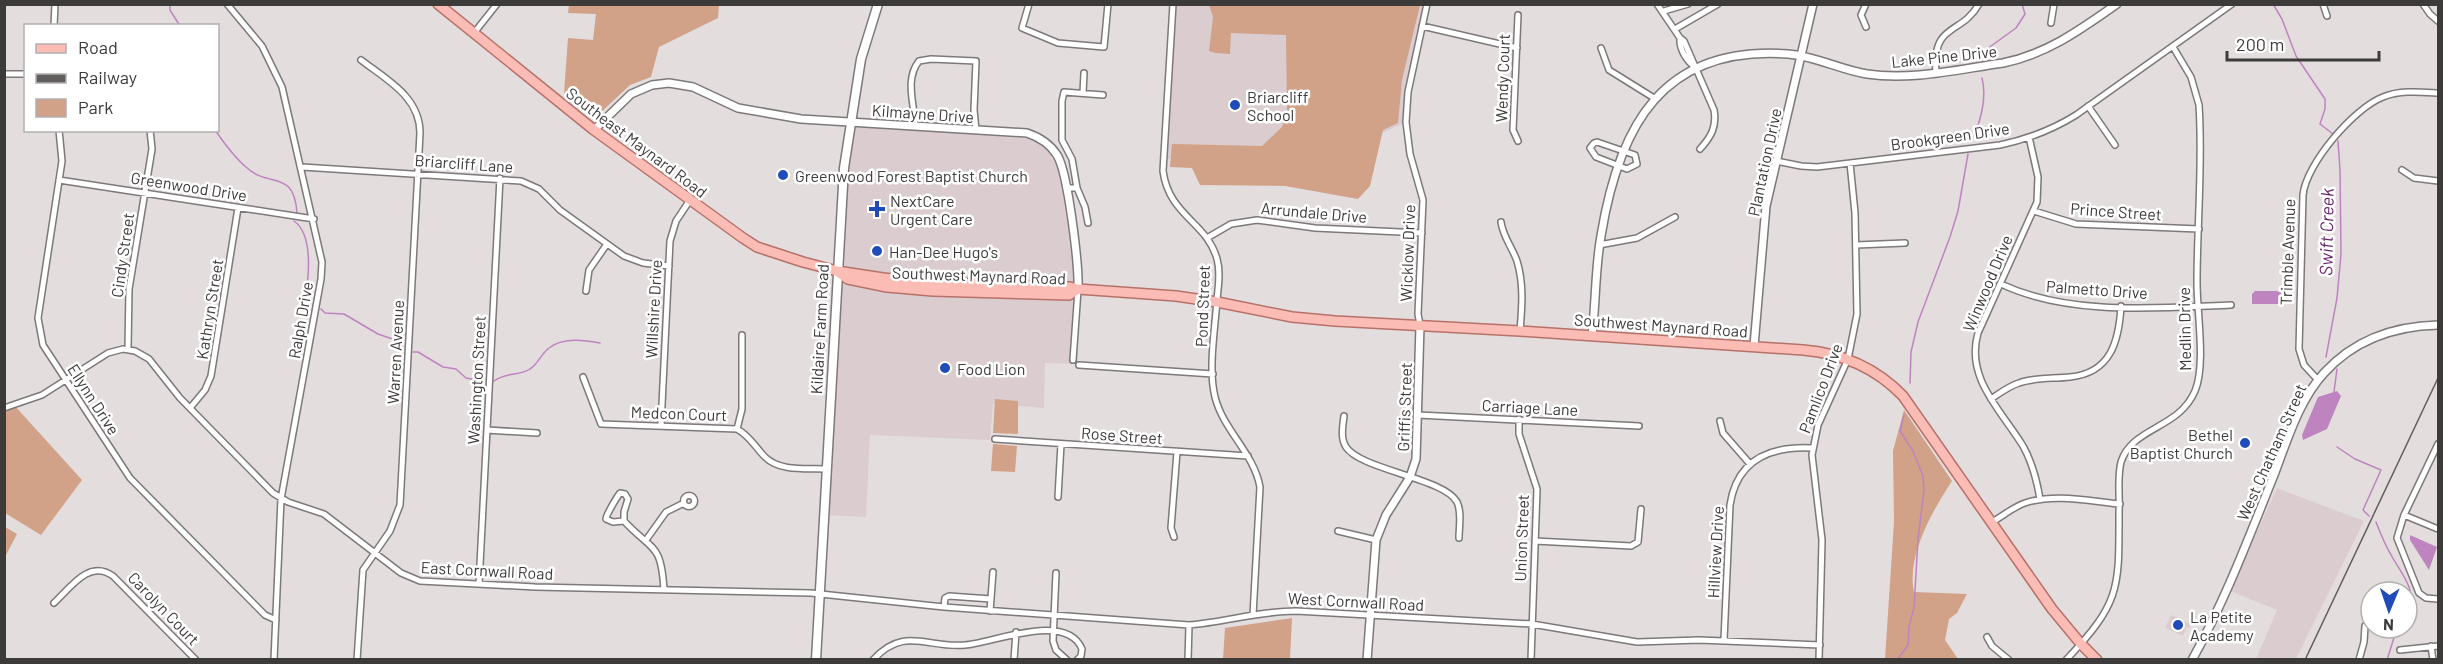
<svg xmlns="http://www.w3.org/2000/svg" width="2443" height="664" font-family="Barlow,sans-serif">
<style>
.built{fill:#dbcdcf}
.green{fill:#d1a188}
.water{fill:#be84bf}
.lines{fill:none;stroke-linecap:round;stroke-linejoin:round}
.stream{stroke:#be84bf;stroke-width:1.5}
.minor-casing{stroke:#7d7879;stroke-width:8}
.tertiary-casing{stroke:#7d7879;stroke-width:10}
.secondary-casing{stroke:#7d7879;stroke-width:11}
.primary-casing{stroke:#b67269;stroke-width:12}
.minor{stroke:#fff;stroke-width:5}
.tertiary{stroke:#fff;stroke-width:7}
.secondary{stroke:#fff;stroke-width:8}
.primary{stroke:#fabcb5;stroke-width:9}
.rail{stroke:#615d5d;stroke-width:1.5}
.poi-dot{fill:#1f4cb9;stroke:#fff;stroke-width:2}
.labels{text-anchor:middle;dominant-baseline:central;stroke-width:5;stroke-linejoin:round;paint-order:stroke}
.street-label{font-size:16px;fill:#3d3a3a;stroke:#fff}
.poi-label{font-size:16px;fill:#3d3a3a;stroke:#fff;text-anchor:start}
.water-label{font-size:18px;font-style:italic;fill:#651f68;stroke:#fff}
</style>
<rect width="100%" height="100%" fill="#e4ddde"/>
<path class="built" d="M1173,5H1424L1422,26L1408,92L1406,122L1288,177L1163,158Z
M850,122L976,130L1005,137L1025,138L1036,142L1046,149L1056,164L1060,175L1074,274V302L1077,325L1078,364L1045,363L1044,408L993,404L990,440L870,435L866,517L823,515Z
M2277,488L2364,521L2296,659H2256L2277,610L2230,591Z
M2171,615L2191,624L2190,628L2187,627L2183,636L2165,628Z"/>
<path class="green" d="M569,5V4L719,5L718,18L659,47L651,77L630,85L596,117L564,93L568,38L593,40L596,14L568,13Z
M1209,5H1420L1402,80L1398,123L1383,130L1370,186L1358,199L1285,186L1200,185L1192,168L1170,167L1172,144L1262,146L1282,127L1287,114L1286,35L1231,33L1230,54L1215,53L1209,51L1213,17Z
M995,399L1018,401V434L993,433Z
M14,405L82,480L41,535L5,513L4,408Z
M1904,410L1952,481C1933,510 1906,556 1914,592L1967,594L1957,613L1949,619L1945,640L1958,659H1885L1894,522L1893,451Z
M993,444L1017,446L1015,472L991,471Z
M5,527L17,534L6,555L5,554Z
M1292,618L1290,659H1223L1225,628Z"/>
<path class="water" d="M2255,291H2277L2285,295L2286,304H2252V294Z
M2337,391L2341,396L2327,429L2303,440L2302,435L2318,397Z
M2410,535L2437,547L2429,570L2410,540Z"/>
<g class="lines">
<path class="stream" d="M170,4V10L180,26
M2273,4L2282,19L2296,56L2325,99V109L2320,124L2333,134
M1980,54L2016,28L2025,14L2022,4
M215,130C224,143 234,157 246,167C269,189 294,168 297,213
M1974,137C1981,118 1987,97 1982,78
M294,221C314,235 309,280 304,301V304L312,306
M321,309L325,313L344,314L378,334L404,343
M413,352H418L443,367L456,369L466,378L483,381
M2326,357L2337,298L2341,254L2340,170L2338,141
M494,381C506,372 520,376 530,369C538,364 541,354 549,348C563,337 584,340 600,343
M1910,383L1911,352L1918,322L1950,237L1958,211L1968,154
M2334,392L2337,369
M2337,447L2355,459L2381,470L2363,510L2369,516
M2376,522C2380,532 2384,543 2390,553C2401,574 2419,590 2407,614
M1897,660L1908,645L1909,626L1914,608L1918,539L1924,490L1923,476L1913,451L1900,431L1904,415
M2387,660L2397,628"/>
<defs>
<path id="minor" d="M227,4L262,46L282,87L322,262L321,279L281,499L274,660
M1029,4L1022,28L1058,43L1104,47L1108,4
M1173,4L1163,171C1169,216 1207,222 1217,259C1221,273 1218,287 1217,300C1215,329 1208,369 1215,397C1223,430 1254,453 1260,487L1253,615
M1657,4L1680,38L1684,41L1714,110C1717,127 1711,137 1700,149
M2323,4L2327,16
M2423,4L2430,14L2438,21
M1664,11L1688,4
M2051,23L2054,4
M54,26L55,4
M1422,26L1517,48
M1866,27L1861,15L1866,4
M1675,29L1718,4
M474,33L497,4
M1680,38C1679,50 1687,61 1696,68
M1601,48L1609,70L1654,98
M1936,72C1932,22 1961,36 1979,4
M4,74H26
M1083,93L1084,73
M2088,106L2115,145
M915,126C915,105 904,80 919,61L931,59L976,61L974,110L976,130
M59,130L62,161L38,318L43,345L130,478L265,615L276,620
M2029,137L2038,177L2037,202L1978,333C1965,378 2001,410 2023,446C2032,462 2037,481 2040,499
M1518,141L1513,130L1518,15
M1597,142L1635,155L1637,164L1627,169L1596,157L1590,148L1594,143Z
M1776,161L1801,166L1817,167L2000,145C2028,139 2052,130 2076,115L2232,4
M302,167L521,181L539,189L560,210L624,256L643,263L669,266
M2402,170L2414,178L2438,181
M59,180L314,219
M1066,188H1077L1072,159L1062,140V101L1064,92L1103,95
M1077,188L1085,207L1088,223
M2034,211L2076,224L2199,229
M1501,222C1503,237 1512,247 1517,261C1524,284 1522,307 1520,331
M1207,238L1231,224L1257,220L1315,228L1422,233
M1599,245L1637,238L1675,217
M1856,245L1905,243
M2001,284C2069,316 2157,308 2231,305
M586,291L589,270L607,244
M1420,325L1418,314L1423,200L1410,154L1406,122L1408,92L1427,4
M128,349L129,289L152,149L150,130
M1073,360L1078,290
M1079,365L1213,374
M583,377L601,424L737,429C750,436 755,447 765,457C780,472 807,468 826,469
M2318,380L2304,365L2299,349L2303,195C2306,164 2354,108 2383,97C2400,90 2420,92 2438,93
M1991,399C2000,393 2009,386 2019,383C2035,377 2053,379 2070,377C2111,373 2119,341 2121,306
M4,408L42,395L108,353L123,349L135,351L149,359L180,398L273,493L288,502L324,514L401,573L420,581L535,587L811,593L944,607L1189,625C1225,622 1260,611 1296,611L1532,624L1637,642L1699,640L1820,645
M190,408L205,390L211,376L238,208
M1418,415L1639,426
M1344,416C1343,425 1340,438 1346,447C1361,470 1444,478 1457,502C1462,512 1459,527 1459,538
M1519,419V434L1537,489L1531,660
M1720,421L1723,433L1750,464
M661,425L670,241L676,221L690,200
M737,429L742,409V335
M487,430L537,433
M995,439L1248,456
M2438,444L2404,515L2397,538L2419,593L2426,598L2438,599
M683.5 501a5.5 5.5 0 1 1 11 0a5.5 5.5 0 1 1-11 0Z
M1058,497L1061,444
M2404,515L2438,529
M624,521V512L628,499L625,494L620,493C617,497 606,515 606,519L613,522L624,521C653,552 661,542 664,590
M1992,522C2003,516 2013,507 2025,503C2054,493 2089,501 2120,504
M1338,531L1376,540
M1174,537L1171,528L1177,452
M646,540L666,512L684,503
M1535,541L1631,546L1638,542L1641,509
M1056,573L1053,641L1056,650L1067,660
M479,584L500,178
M54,603C71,587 89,559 113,576L196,660
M944,607L945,598L949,596L991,599
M990,611L993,572
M1987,637L1992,646L2009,660
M1724,640L1730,505C1737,459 1771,446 1812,448
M2431,646L2433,660
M2400,650L2438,646
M357,660L363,570L390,531L400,505L420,133C420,97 387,80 361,60
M873,660C904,625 929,649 965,645C993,643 1066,611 1082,649L1081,656L1077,660
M1014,660L1016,632
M1188,660L1189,625
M1819,660L1822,540L1812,455L1818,425L1848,359L1857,314L1855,213L1850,163
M2066,660C2121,602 2119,589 2119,512C2120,496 2117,478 2121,462C2132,427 2179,429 2195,391C2206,365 2197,313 2197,283C2197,224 2203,164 2199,105L2191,77L2173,47
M2359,660L2364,642L2365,626"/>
<path id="tertiary" d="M594,130L631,94L652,85L669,83L693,87L738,108L801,119L1027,133C1039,137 1050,144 1057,155C1068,172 1079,266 1078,289
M1592,335C1596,302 1595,269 1601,236C1619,125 1663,45 1788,54C1815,56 1841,70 1867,74C1911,81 1959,69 2003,63C2047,54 2080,30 2117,4
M1754,346L1766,206L1813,4
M1367,660L1376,540L1386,515L1410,477L1416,459L1420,326
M2192,660C2225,601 2249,537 2274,475C2287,441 2299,400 2324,373C2355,339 2394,326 2438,325"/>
<path id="secondary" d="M816,660L844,168L861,59L878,4"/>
<path id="primary" d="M438,4L594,130L743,238L757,247L803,262L837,271L883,278L919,282L1070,287L1078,289L1176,296L1217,302L1292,317L1335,321L1520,331L1803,350C1841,353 1876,368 1903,396L2052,609L2081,644L2097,660
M837,271L848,279L887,287L933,291L1069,295L1078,289"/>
</defs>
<use href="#minor" class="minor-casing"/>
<use href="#tertiary" class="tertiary-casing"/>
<use href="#secondary" class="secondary-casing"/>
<use href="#primary" class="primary-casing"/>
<use href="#minor" class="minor"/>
<use href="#tertiary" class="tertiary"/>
<use href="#secondary" class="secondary"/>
<use href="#primary" class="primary"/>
<path class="rail" d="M2305,660L2438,378"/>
</g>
<g class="poi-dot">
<circle cx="1235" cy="105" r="6"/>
<circle cx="783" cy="175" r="6"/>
<path d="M874 200h6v6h6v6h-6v6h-6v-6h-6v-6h6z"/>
<circle cx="877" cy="251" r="6"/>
<circle cx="945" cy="368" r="6"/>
<circle cx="2245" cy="443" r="6"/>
<circle cx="2178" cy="625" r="6"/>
</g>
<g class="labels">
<g class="street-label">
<text transform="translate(1944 56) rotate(-6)">Lake Pine Drive</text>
<text transform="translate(1502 78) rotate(-88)">Wendy Court</text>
<text transform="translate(923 113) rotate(4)">Kilmayne Drive</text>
<text transform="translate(1950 136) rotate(-8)">Brookgreen Drive</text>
<text transform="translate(637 142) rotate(37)">Southeast Maynard Road</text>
<text transform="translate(1764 162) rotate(-78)">Plantation Drive</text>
<text transform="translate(464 163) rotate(4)">Briarcliff Lane</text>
<text transform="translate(189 186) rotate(9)">Greenwood Drive</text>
<text transform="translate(2116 211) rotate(4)">Prince Street</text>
<text transform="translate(1314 212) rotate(5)">Arrundale Drive</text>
<text transform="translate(2287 252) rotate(-88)">Trimble Avenue</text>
<text transform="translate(1407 253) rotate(-88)">Wicklow Drive</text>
<text transform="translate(122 255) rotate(-82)">Cindy Street</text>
<text transform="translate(979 275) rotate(2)">Southwest Maynard Road</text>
<text transform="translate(1987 283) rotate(-67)">Winwood Drive</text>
<text transform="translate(2097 289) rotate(4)">Palmetto Drive</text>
<text transform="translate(1202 306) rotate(-88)">Pond Street</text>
<text transform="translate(209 309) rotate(-81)">Kathryn Street</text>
<text transform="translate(653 309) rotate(-87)">Willshire Drive</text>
<text transform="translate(300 320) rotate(-80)">Ralph Drive</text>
<text transform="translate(1661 325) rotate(4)">Southwest Maynard Road</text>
<text transform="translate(819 329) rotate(-87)">Kildaire Farm Road</text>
<text transform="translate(2184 329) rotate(-91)">Medlin Drive</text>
<text transform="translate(395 352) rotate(-87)">Warren Avenue</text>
<text transform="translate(476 380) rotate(-87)">Washington Street</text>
<text transform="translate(1820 388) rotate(-69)">Pamlico Drive</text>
<text transform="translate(94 399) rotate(57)">Ellynn Drive</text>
<text transform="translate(1404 407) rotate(-88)">Griffis Street</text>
<text transform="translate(1530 407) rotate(3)">Carriage Lane</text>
<text transform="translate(679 413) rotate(2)">Medcon Court</text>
<text transform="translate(1122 435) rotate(4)">Rose Street</text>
<text transform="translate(2271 452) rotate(-66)">West Chatham Street</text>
<text transform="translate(1521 538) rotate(-88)">Union Street</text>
<text transform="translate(1715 552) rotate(-87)">Hillview Drive</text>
<text transform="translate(487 570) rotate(3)">East Cornwall Road</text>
<text transform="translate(1356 601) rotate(3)">West Cornwall Road</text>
<text transform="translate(164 608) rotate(46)">Carolyn Court</text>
</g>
<g class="poi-label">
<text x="1247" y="96">Briarcliff<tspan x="1247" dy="18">School</tspan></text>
<text x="795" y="175">Greenwood Forest Baptist Church</text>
<text x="890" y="200">NextCare<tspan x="890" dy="18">Urgent Care</tspan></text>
<text x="889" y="251">Han-Dee Hugo's</text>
<text x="957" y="368">Food Lion</text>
<text x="2233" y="434" text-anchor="end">Bethel<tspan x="2233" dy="18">Baptist Church</tspan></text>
<text x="2190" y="616">La Petite<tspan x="2190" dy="18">Academy</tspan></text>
</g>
<g class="water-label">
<text transform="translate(2326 232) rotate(-89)">Swift Creek</text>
</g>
</g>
<rect width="2443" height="664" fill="none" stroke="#3d3a3a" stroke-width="12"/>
<rect x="24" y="24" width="195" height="108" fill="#ffffff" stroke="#b1b0b0" stroke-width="1.5"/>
<rect x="36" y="44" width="30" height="9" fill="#fabcb5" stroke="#b1b0b0" stroke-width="1.5"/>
<text x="78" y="54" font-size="18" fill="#3d3a3a">Road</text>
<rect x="36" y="74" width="30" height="9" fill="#615d5d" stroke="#b1b0b0" stroke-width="1.5"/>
<text x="78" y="84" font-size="18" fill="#3d3a3a">Railway</text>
<rect x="36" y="99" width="30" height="18" fill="#d1a188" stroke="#b1b0b0" stroke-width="1.5"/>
<text x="78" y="114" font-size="18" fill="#3d3a3a">Park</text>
<g transform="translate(2389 610) rotate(182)"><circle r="28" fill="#ffffff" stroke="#b1b0b0" stroke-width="1.5"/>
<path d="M0-4.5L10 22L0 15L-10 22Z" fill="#1f4cb9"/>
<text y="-9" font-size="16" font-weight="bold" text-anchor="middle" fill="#3d3a3a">N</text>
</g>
<path d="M2227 51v9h152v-9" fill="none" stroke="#3d3a3a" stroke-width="3"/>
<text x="2236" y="51" font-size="18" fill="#3d3a3a" stroke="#ffffff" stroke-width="4.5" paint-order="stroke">200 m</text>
</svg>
